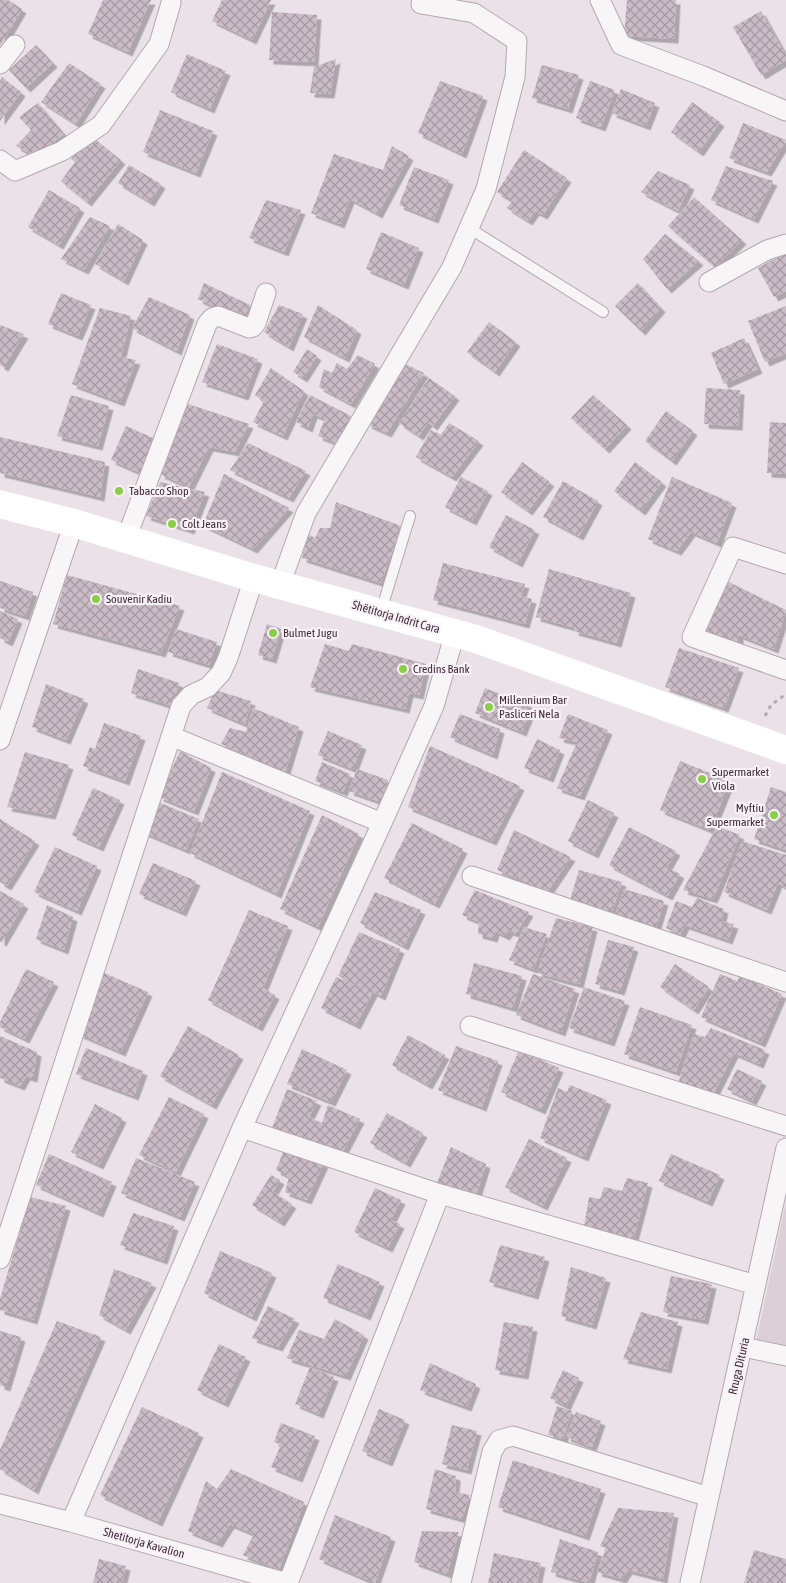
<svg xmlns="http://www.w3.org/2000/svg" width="786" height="1583" font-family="'Asap Condensed',sans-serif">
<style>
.built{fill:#dcd0d8}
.building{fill:url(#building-cross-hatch);filter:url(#shadow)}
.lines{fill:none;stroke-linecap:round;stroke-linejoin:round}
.lane-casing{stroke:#b4a7b1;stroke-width:12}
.street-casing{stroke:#b4a7b1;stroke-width:21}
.path{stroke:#b6acb3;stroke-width:3;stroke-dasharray:4 4;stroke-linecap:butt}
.lane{stroke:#f8f5f7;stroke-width:10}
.street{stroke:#f8f5f7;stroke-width:19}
.secondary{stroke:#fff;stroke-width:28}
.poi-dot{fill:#8ace48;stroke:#f7f2f6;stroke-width:2}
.labels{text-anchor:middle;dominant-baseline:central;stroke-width:4.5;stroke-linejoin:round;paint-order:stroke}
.poi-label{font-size:12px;fill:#422a3b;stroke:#f7f2f6;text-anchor:start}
.street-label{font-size:12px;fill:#422a3b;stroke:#f7f2f6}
</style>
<defs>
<pattern id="building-cross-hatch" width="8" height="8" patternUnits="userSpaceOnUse" patternTransform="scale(1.25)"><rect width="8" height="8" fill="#cabcc6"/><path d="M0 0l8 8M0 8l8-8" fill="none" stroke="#a699a2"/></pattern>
<filter id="shadow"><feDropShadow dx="4.5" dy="4.5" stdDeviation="0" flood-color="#0004"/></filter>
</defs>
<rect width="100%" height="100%" fill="#eae2e8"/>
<path class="built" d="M786,1202V1353L755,1347Z"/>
<path class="building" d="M0,0H8L22,9L0,46Z
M103,0H151L128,52L88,34Z
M222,0H271L252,40L212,21Z
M627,0H676L674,39L624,36Z
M761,11L786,56V60L761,75L733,27Z
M272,12L317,15L314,62L269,60Z
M36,45L53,63L26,88L9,70Z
M187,54L226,71L210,109L171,92Z
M336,59L330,94L310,93L314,67Z
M69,63L101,84L76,124L41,102Z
M542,65L579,75L568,109L532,98Z
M2,77L21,92L0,121V81Z
M440,81L483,96L462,154L418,133Z
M590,81L615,90L601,127L576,118Z
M621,89L655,103L646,126L612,113Z
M692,102L720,122L699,152L671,132Z
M38,103L64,134L34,156L16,146L31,130L19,117Z
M160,110L213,131L196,173L143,152Z
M743,123L786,140L767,172L729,158Z
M90,135L121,160L87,202L61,181L75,162L71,159Z
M392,146L409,156L378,214L350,199L340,224L311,213L334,154L383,170Z
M524,150L567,178L543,215L535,211L528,221L507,208L512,201L497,192Z
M129,165L161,184L150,202L118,183Z
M726,166L773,181L754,219L711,200Z
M414,167L449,180L434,219L399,205Z
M658,171L690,185L678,211L641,192Z
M49,190L80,208L59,245L28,227Z
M694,197L742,240L715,267L668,226Z
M266,200L301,210L284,252L249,238Z
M90,217L110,226L84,270L61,259Z
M118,224L143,240L124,281L95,264Z
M381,232L419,248L404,285L366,269Z
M665,234L699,261L667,289L643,259Z
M786,252V291L774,297L758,268Z
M204,283L252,306L249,323L198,299Z
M638,283L661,308L641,331L615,306Z
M61,293L91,305L78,336L48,324Z
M149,297L190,315L177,351L132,328Z
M279,305L303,314L289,347L264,332Z
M318,305L357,330L345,358L304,337Z
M786,306V353L765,362L748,321Z
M100,308L131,316L121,357L136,360L120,402L72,384Z
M489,322L516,342L495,372L467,352Z
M0,325L24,334L4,367L0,365Z
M744,338L758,369L724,384L711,353Z
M217,344L258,359L244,396L202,382Z
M307,349L317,356L303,378L293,372Z
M358,355L375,364L351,404L319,387L324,369L332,373L337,363L347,369Z
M401,362L424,373L387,433L367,424Z
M271,368L304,391L283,436L253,422L264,401L255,395Z
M429,378L455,396L433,426L428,422L419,436L399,423Z
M706,388L740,390L738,426L704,424Z
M71,395L109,406L98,446L57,436Z
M310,395L351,416L337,443L318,436L325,419L313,414L308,428L296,422Z
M593,395L627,425L605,449L571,418Z
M188,404L249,424L235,452L209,447L189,487L160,474Z
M666,411L693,431L672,461L645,441Z
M770,422L786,423V474L767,473Z
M449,423L479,441L452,477L416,457L431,430L441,435Z
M126,426L160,441L145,475L111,460Z
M0,437L105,462L100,497L0,473Z
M248,443L306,471L289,498L230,470Z
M522,462L550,482L528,511L501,492Z
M635,462L662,482L641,511L614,491Z
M224,474L289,508L253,549L203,525Z
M461,477L488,491L472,521L445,507Z
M672,477L732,503L717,543L691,532L677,551L648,539Z
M563,481L598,501L579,536L543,517Z
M160,482L205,492L190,530L146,516Z
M336,502L401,526L381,583L302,558L308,534L315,538L320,528H330Z
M506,515L535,530L518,563L489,547Z
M443,563L525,584L521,596L532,599L525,624L433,600Z
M549,569L631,593L617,643L574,631L575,628L536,617Z
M67,575L180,606L161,653L53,624Z
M723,579L786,610L774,649L739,635V646L700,639Z
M0,581L33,592L25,616L0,608Z
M0,611L18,619L8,642L0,638Z
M267,624L281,629L272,659L258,655Z
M176,629L217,642L209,665L168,652Z
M325,644L349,651L352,644L426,664L419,695L409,693L405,709L310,687Z
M679,648L739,668L724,708L665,687Z
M138,669L179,683L172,706L131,693Z
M46,684L84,699L66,740L32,727Z
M485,688L532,707L522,732L475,713Z
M215,690L251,701L245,724L207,708Z
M253,708L299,727L285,773L221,744L230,728L246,732Z
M460,714L500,729L493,755L450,737Z
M568,714L608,730L580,796L557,788L577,742L559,738Z
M104,723L141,736L125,781L83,766L90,747L95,749Z
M328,731L362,745L353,769L318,755Z
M537,739L560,750L549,778L524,768Z
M430,746L520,786L492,841L408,807Z
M180,751L211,768L194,811L159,797Z
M25,752L69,765L51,815L7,807Z
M680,761L730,781L710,830L660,810Z
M322,762L350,774L343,792L315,781Z
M357,769L388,780L381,802L349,791Z
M222,772L310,811L277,894L190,853Z
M771,787L786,792V850L754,839Z
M93,788L120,800L99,847L72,835Z
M588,800L614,813L594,854L568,841Z
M156,801L199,819L186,850L143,832Z
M322,815L359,834L318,927L280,909Z
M0,819L35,841L7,886L0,882Z
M412,823L463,849L435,904L384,878Z
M717,826L740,835L713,899L683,890Z
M629,827L676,851L667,867L680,874L668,896L609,865Z
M514,830L571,857L548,891L497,870Z
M742,841L786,855V888L778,883L767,910L724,892Z
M55,847L97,866L77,911L34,892Z
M153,863L196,881L182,912L139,894Z
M579,870L622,882L610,917L569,903Z
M624,889L664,901L655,931L614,919Z
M475,890L529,912L516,934L509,931L505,936L495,931L493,938L478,934L479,922L462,915Z
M0,891L24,904L2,942L0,941Z
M375,892L421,910L404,946L360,923Z
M697,898L724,909L721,921L734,924L728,940L685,925L680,935L666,928L676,901L692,907Z
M47,905L73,917L64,950L36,939Z
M249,910L288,926L263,988L275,995L258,1027L208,1000Z
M556,918L593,927L579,984L537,973Z
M524,927L547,934L533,969L509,960Z
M359,932L400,949L381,996L373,992L356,1025L321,1008L336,977L362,988L338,976Z
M608,940L634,947L620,991L595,984Z
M474,963L522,976L513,1008L466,994Z
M675,964L709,987L694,1010L660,987Z
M26,969L54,982L25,1039L0,1027V1022Z
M102,972L148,992L121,1052L79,1034Z
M533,974L575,989L561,1032L516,1015Z
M720,974L737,981L740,976L782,994L761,1043L701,1017Z
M584,987L625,1001L610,1042L569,1028Z
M640,1007L692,1025L676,1072L624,1054Z
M188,1026L239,1055L212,1105L160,1076Z
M711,1028L765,1050L759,1064L734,1053L712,1097L677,1087L694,1034L705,1037Z
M408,1035L445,1055L428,1085L392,1065Z
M0,1036L37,1052L33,1078L26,1076L20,1086L0,1078Z
M456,1046L498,1061L482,1107L438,1090Z
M86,1048L143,1071L134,1096L76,1074Z
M302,1049L347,1070L331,1102L287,1084Z
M519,1050L559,1068L541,1110L501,1092Z
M737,1069L762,1081L752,1101L727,1089Z
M570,1085L607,1100L584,1157L540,1138L558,1088L567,1092Z
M287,1089L317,1101L309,1117L322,1123L328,1105L360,1119L341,1155L272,1128Z
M169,1097L204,1114L176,1172L139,1155Z
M95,1104L122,1118L99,1165L71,1152Z
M387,1113L423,1133L406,1163L370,1143Z
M529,1139L567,1158L543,1206L505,1187Z
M451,1147L486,1164L477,1193L437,1183Z
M284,1150L324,1163L307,1200L285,1192L289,1177L276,1170Z
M49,1154L112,1182L99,1213L36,1185Z
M671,1154L720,1175L708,1202L659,1181Z
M136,1158L195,1182L180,1217L121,1193Z
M271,1175L280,1180L273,1192L292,1204L280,1222L252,1205Z
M627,1178L648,1183L633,1241L584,1227L589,1197L600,1199L604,1187L622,1191Z
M375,1188L401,1200L391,1220L400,1224L388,1248L354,1232Z
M30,1197L66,1206L33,1320L0,1310V1299Z
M133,1213L174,1226L163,1260L120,1245Z
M500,1245L545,1257L534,1295L489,1282Z
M220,1251L272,1273L252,1317L204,1293Z
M338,1264L380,1282L366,1316L323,1298Z
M571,1267L606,1278L592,1325L561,1316Z
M114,1269L152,1283L126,1330L99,1315Z
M671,1276L712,1284L704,1320L663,1312Z
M268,1306L295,1319L278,1347L252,1338Z
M641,1312L678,1322L667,1369L623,1359Z
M335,1319L364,1335L346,1376L287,1358L299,1330L324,1339Z
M57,1321L101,1337L34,1490L0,1469V1450Z
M504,1322L533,1327L524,1375L495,1370Z
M0,1331L21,1337L6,1387L0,1385Z
M219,1344L246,1357L224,1403L197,1390Z
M430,1363L476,1384L467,1407L420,1390Z
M310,1367L334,1377L319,1414L295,1404Z
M563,1370L579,1378L566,1406L550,1398Z
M557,1406L572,1411L563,1439L548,1435Z
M142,1407L199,1433L158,1522L100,1495Z
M379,1409L405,1420L388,1462L362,1451Z
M576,1412L601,1421L592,1447L566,1437Z
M281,1423L315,1436L298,1478L271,1467L281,1445L274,1442Z
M452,1425L477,1431L467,1470L442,1464Z
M513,1460L601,1489L585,1536L498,1507Z
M231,1469L304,1502L279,1570L243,1555L254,1534L230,1524L218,1543L188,1531L206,1481L217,1489Z
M435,1469L456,1476L455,1492L470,1495L462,1519L426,1509Z
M618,1508L674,1513L663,1579L628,1570L622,1579L597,1572L606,1548L600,1546Z
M335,1515L391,1537L375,1583L319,1559Z
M422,1531L459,1532L447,1574L414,1562Z
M560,1539L598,1552L589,1583L551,1572Z
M754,1550L786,1559V1583H744Z
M494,1553L541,1563L537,1583H488Z
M99,1559L126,1566L122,1583H93Z"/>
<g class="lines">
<defs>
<path id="lane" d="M469,228L603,312
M381,611L410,516"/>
<path id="street" d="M600,0L621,45L703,76L786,111
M0,64L15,45
M0,160L15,171L62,151L101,125L159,44L171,3
M709,282L767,250L786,244
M126,539L207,324L212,318L218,316L249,328L253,327L256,323L266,293
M786,564L733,547L692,637L786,670
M280,585L306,513L452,267L486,189L515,77L517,41L474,13L421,4
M171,736L382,823
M0,740L74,523
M472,876L786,982
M470,1026L786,1126
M242,1128L440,1194L756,1285
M0,1259L181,706L191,695L208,687L221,673L228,658L254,578
M743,1347L786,1356
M0,1504L71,1522L287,1583
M71,1522L242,1128L382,823L434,706L455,633
M288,1583L440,1194
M461,1583L492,1452L499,1440L513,1436L709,1497
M690,1583L786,1148"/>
</defs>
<use href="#lane" class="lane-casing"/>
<use href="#street" class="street-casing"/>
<path class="path" d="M765,716L771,705L786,694"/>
<use href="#lane" class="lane"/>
<use href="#street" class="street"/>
<path class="secondary" d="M0,504L74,523L254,578L476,639L786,750"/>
</g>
<g class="poi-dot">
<circle cx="119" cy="491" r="5"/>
<circle cx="172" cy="524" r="5"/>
<circle cx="96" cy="599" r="5"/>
<circle cx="273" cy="633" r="5"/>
<circle cx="403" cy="669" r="5"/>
<circle cx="489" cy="707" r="5"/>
<circle cx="702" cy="779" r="5"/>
<circle cx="774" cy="815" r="5"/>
</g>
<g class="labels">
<g class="poi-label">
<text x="129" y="491">Tabacco Shop</text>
<text x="182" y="524">Colt Jeans</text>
<text x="106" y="599">Souvenir Kadiu</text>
<text x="283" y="633">Bulmet Jugu</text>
<text x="413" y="669">Credins Bank</text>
<text x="499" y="700">Millennium Bar<tspan x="499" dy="14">Pasliceri Nela</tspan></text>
<text x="712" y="772">Supermarket<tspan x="712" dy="14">Viola</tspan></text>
<text x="764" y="808" text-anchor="end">Myftiu<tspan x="764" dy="14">Supermarket</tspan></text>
</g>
<g class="street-label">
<text transform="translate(396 617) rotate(16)">Shëtitorja Indrit Cara</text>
<text transform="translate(739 1366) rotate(-77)">Rruga Dituria</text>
<text transform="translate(144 1543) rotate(16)">Shetitorja Kavalion</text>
</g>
</g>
</svg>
